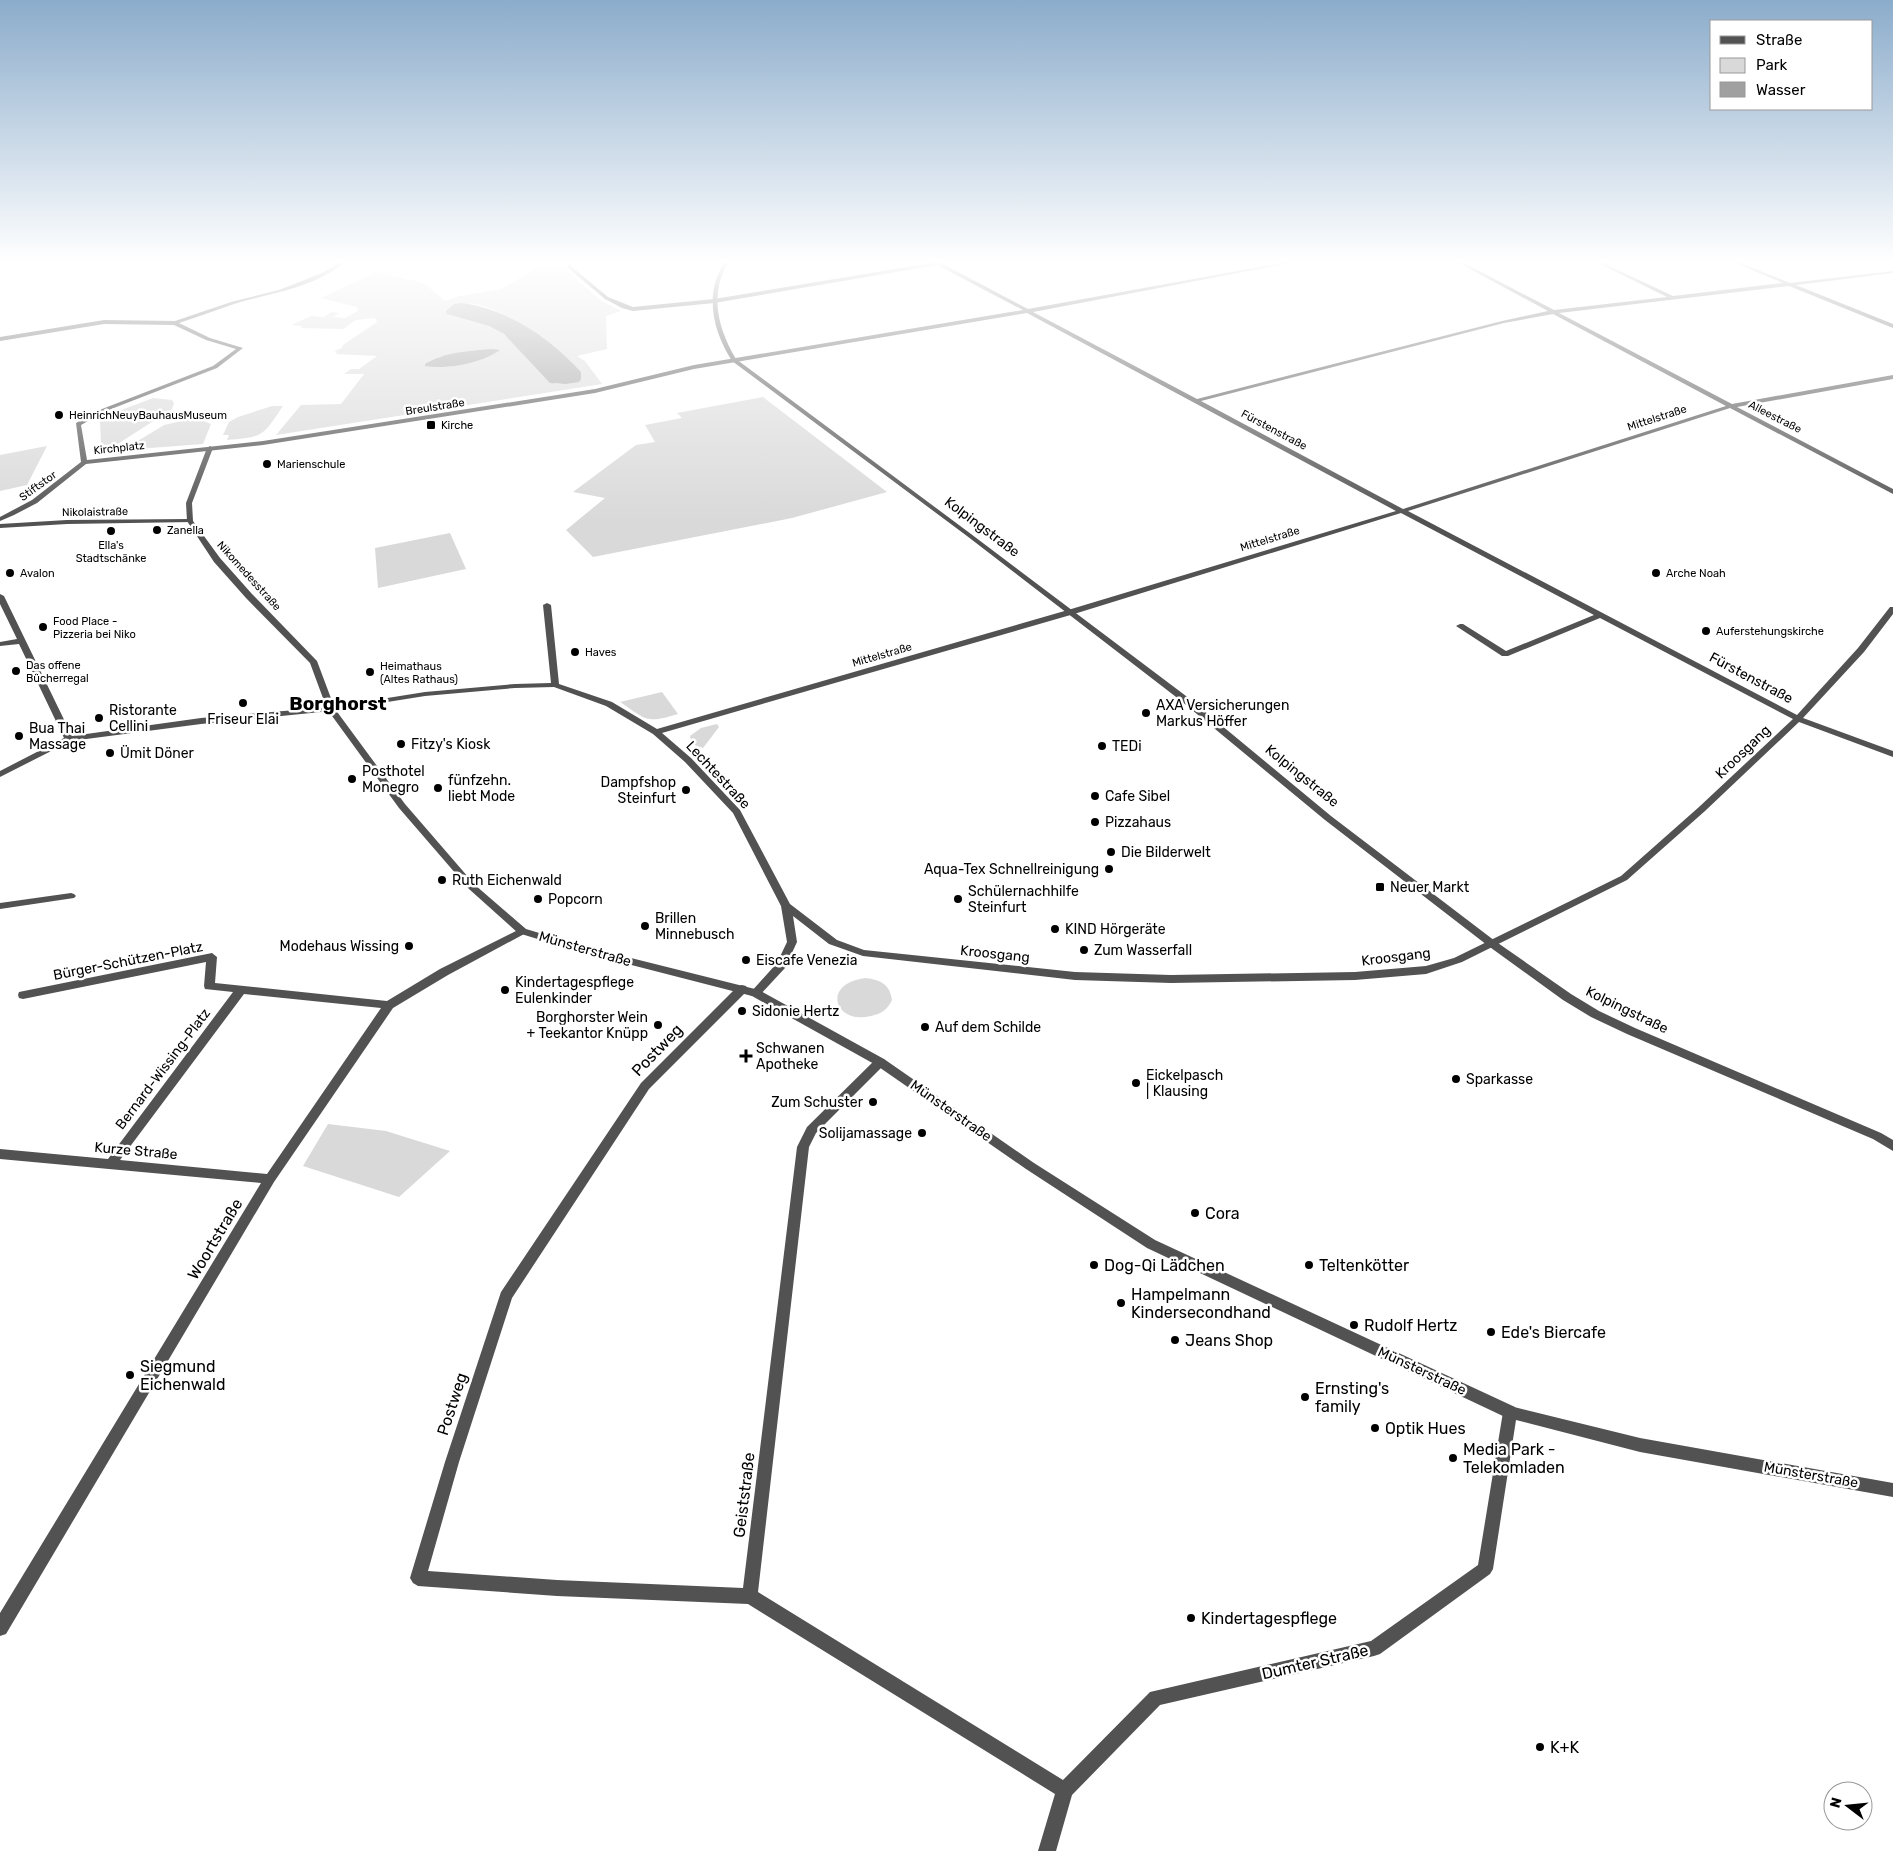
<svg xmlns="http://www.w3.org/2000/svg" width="1893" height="1851" font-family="Rubik,sans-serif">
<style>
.green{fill:#d9d9d9;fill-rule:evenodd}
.water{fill:#a0a0a0}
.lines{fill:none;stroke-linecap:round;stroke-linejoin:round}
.pedestrian{fill:#525252;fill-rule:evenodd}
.minor{fill:#525252;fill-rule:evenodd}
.tertiary{fill:#525252;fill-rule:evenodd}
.poi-dot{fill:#000;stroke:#fff;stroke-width:2}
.labels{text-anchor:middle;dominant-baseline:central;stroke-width:5;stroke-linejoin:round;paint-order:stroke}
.far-street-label{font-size:11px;fill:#000;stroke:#fff}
.far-poi-label{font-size:11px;fill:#000;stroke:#fff;text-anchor:start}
.street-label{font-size:14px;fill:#000;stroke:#fff}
.poi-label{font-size:14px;fill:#000;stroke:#fff;text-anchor:start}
.near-street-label{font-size:16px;fill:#000;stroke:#fff}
.near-poi-label{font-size:16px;fill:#000;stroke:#fff;text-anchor:start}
.district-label{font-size:19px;font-weight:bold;fill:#000;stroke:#fff}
</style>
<rect width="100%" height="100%" fill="#fff"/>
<path class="green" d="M540,266L563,267L600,300L621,311L606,316L607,349L577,356L585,361L602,384L276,435L301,405L341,404L364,374H344L351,369H359L377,356L336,354L337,352L334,351L342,348L343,345L377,322L375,318L356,320L343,329L301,328L302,326L291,325L311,316L323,317L332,312L339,313L333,317L345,318L358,311L357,307L321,298L376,272L419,282L426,285L445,301L459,296L502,289ZM454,304C460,304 468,303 474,304C510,311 557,345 581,372L579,382L556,384L504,334L489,326L447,314L446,311ZM498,352L449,367L425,366C432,351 482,353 498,352Z
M763,397L887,492L792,518L593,557L566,530L605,498L573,492L636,445L655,442L645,425L682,418L677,413Z
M153,398L172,400L174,403L172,409L113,447L105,445L101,442L100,422L111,414Z
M272,406H283C263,436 264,437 227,440L229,435H223L229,422L238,417Z
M190,419L201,420L211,424L203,444L123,450L164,425Z
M47,446L27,485L0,491V455Z
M450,533L466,569L378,588L375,548Z
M662,692L678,714C646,724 647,720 620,702Z
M717,724L719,727L703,748L692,744L690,736L701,728Z
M866,978C880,980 890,984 892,1000C888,1009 881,1014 871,1016C834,1025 821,983 866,978Z
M328,1124L386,1131L450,1151L399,1197L303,1166Z"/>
<path class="water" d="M461,303C507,308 551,339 581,372V379L579,382L566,384L550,383L504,334L489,326L447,314L446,311L454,304Z
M492,349L500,350C482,363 447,370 425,366V364C443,352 471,351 492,349Z"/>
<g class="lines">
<path class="pedestrian" d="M210,446L213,448L192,503L193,521L220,558L252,594L317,661L335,709L405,804L475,885L526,929L579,945L759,990L884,1059L1034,1163L1155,1240L1515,1407L1517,1412L1515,1417L1510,1418L1505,1417L1147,1248L1026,1169L876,1065L752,996L577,951L518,933L469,889L399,808L327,709L310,663L246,598L214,562L187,521L186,503L207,448Z"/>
<path class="minor" d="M339,263H344C313,288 271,293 234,304C216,310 198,317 179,323L210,338L243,348L217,368L106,411L81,425L87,460L263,441L595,389L694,365L1023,310L937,265L714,303L633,311L622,308L605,299L568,268L567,263H571L572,267L608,297L633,307L714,299L931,263H941L1028,309L1282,263H1291L1033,312L1197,399L1502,321L1548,311L1459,263H1464L1554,310L1667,297L1598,263H1603L1673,296L1783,283L1735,263H1741L1790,283L1893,271V273L1796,285L1893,324V328L1789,286L1559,313L1732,404L1893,375V379L1737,407L1893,489V494L1730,408L1408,511L1797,715L1858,648L1890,607H1893V614L1864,652L1803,718L1893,751V757L1799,722L1705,811L1627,880L1462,962L1426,974L1355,980L1171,983L1075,980L863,956L829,944L793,916L797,942L785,968L759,996H751L750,993L777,963L787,942L781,906L733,813L685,762L653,734L606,706L554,687L515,688L425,696L331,711L201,724L71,741L0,777V771L64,738L19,644L0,646V642L17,639L0,604V594L4,596L72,736L201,718L331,707L425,692L515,684L551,683L543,605L547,603L551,605L559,684L612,702L657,729L1068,610L1396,511L1027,313L694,369L595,393L263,445L86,464L37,503L14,515L0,521V517L32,500L81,462L76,423L102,409L213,366L236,349L206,340L174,325L104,324L0,341V337L104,320L175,321L231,302L279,290L322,273ZM1553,314L1726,406L1403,509L1201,401L1504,323ZM1401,513L1594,615L1506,651L1463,624H1460L1456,626L1502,656H1508L1600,618L1793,719L1699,807L1621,876L1454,958L1426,966L1355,972L1171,975L1075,972L864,950L837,940L790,904L740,810L691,758L662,733L1074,614Z
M190,519L192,520V522L67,524L0,528V524L67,520Z
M71,893L74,894L76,896L74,898L0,909V903Z
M522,928L527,931L526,933L448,975L393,1008L274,1182L6,1634L0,1636V1613L261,1183L0,1159V1149L108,1159L233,992L205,989L204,986L206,962L23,999L19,998L18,995L19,992L212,953L217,957L215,983L387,1001L440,969ZM244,994L381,1008L267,1174L120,1160Z
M742,985L746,986L747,989L746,992L649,1089L512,1298L459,1462L428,1571L557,1580L743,1588L797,1147L807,1127L876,1059H884L886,1062L884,1065L816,1133L809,1147L758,1592L1063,1780L1150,1692L1371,1641L1478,1565L1503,1412L1505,1407L1510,1406L1640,1438L1893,1483V1497L1640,1452L1516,1420L1493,1569L1490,1574L1380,1654L1374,1656L1160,1705L1072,1795L1056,1851H1038L1055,1794L748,1604L557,1596L418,1586L413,1583L410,1578L445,1462L501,1292L641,1083L738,986Z"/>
<path class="tertiary" d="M724,263H728C709,294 718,329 736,359L971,534L1186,696L1331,816L1495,941L1571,994L1599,1011L1635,1028L1881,1133L1893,1140V1151L1873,1139L1627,1034L1591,1017L1563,1000L1487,945L1325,820L1180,700L967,536L732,361C713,331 704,295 724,263Z"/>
</g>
<linearGradient id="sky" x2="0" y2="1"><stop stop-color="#8baccb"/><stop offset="0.5" stop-color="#fff"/><stop offset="1" stop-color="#fff" stop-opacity="0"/></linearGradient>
<rect width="1893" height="522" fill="url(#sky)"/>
<g class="poi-dot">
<circle cx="59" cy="415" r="5"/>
<rect x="426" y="420" width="10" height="10" rx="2.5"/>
<circle cx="267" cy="464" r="5"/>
<circle cx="157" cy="530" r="5"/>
<circle cx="111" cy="531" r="5"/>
<circle cx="10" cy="573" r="5"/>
<circle cx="1656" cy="573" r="5"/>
<circle cx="43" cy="627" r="5"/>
<circle cx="1706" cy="631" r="5"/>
<circle cx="575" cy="652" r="5"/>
<circle cx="16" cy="671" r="5"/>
<circle cx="370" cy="672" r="5"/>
<circle cx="243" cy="703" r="5"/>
<circle cx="1146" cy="713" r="5"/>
<circle cx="99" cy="718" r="5"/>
<circle cx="19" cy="736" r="5"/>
<circle cx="401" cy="744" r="5"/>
<circle cx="1102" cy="746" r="5"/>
<circle cx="110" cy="753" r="5"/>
<circle cx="352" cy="779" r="5"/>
<circle cx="438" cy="788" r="5"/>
<circle cx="686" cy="790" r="5"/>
<circle cx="1095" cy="796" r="5"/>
<circle cx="1095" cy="822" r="5"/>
<circle cx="1111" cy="852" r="5"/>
<circle cx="1109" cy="869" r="5"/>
<circle cx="442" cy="880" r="5"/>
<rect x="1375" y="882" width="10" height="10" rx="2.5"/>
<circle cx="538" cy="899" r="5"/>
<circle cx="958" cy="899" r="5"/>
<circle cx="645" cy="926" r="5"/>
<circle cx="1055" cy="929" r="5"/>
<circle cx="409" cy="946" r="5"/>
<circle cx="1084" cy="950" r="5"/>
<circle cx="746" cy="960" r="5"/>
<circle cx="505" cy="990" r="5"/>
<circle cx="742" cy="1011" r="5"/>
<circle cx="658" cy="1025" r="5"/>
<circle cx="925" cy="1027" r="5"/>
<path d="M743.5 1048.5h5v5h5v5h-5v5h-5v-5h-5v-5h5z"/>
<circle cx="1456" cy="1079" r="5"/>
<circle cx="1136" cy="1083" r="5"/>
<circle cx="873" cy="1102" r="5"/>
<circle cx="922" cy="1133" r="5"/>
<circle cx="1195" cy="1213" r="5"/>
<circle cx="1094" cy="1265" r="5"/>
<circle cx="1309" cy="1265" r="5"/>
<circle cx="1121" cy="1303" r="5"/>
<circle cx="1354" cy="1325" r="5"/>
<circle cx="1491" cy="1332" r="5"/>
<circle cx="1175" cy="1340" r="5"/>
<circle cx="130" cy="1375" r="5"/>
<circle cx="1305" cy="1397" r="5"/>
<circle cx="1375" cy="1428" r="5"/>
<circle cx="1453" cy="1458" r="5"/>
<circle cx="1191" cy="1618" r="5"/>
<circle cx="1540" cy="1747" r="5"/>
</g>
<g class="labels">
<g class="far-street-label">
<text transform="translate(435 407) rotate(-9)">Breulstraße</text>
<text transform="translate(1775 417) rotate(27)">Alleestraße</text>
<text transform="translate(1657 418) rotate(-18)">Mittelstraße</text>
<text transform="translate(1274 430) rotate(28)">Fürstenstraße</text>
<text transform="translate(119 448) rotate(-6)">Kirchplatz</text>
<text transform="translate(38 486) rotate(-36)">Stiftstor</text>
<text transform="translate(95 512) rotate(-1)">Nikolaistraße</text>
<text transform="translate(1270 539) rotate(-17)">Mittelstraße</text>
<text transform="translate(249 576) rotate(48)">Nikomedesstraße</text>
<text transform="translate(882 655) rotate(-16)">Mittelstraße</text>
</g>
<g class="far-poi-label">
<text x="69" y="415">HeinrichNeuyBauhausMuseum</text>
<text x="441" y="425">Kirche</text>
<text x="277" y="464">Marienschule</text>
<text x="167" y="530">Zanella</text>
<text x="111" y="545" text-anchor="middle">Ella's<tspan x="111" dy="13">Stadtschänke</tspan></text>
<text x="20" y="573">Avalon</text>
<text x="1666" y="573">Arche Noah</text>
<text x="53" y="621">Food Place -<tspan x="53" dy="13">Pizzeria bei Niko</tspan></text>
<text x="1716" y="631">Auferstehungskirche</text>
<text x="585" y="652">Haves</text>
<text x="26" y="665">Das offene<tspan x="26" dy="13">Bücherregal</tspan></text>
<text x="380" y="666">Heimathaus<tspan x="380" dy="13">(Altes Rathaus)</tspan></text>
</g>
<g class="street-label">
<text transform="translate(982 527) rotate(37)">Kolpingstraße</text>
<text transform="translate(1751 678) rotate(28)">Fürstenstraße</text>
<text transform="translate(1743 752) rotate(-44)">Kroosgang</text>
<text transform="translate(718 775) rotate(47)">Lechtestraße</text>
<text transform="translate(1302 776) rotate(39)">Kolpingstraße</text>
<text transform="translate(585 949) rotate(16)">Münsterstraße</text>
<text transform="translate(995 954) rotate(6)">Kroosgang</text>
<text transform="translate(1396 957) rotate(-7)">Kroosgang</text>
<text transform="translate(128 961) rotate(-11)">Bürger-Schützen-Platz</text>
<text transform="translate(1627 1010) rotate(26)">Kolpingstraße</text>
<text transform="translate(163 1069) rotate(-53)">Bernard-Wissing-Platz</text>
<text transform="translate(951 1111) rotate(35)">Münsterstraße</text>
<text transform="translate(136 1151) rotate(5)">Kurze Straße</text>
<text transform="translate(1422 1371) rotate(25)">Münsterstraße</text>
<text transform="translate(1811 1475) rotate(10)">Münsterstraße</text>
</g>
<g class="poi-label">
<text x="1156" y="705">AXA Versicherungen<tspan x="1156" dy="16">Markus Höffer</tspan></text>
<text x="109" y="710">Ristorante<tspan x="109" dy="16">Cellini</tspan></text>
<text x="243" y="719" text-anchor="middle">Friseur Elai</text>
<text x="29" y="728">Bua Thai<tspan x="29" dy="16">Massage</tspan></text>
<text x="411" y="744">Fitzy's Kiosk</text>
<text x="1112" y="746">TEDi</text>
<text x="120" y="753">Ümit Döner</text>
<text x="362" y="771">Posthotel<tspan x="362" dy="16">Monegro</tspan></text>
<text x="448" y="780">fünfzehn.<tspan x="448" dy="16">liebt Mode</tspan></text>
<text x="676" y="782" text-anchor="end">Dampfshop<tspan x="676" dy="16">Steinfurt</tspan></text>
<text x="1105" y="796">Cafe Sibel</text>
<text x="1105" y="822">Pizzahaus</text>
<text x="1121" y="852">Die Bilderwelt</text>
<text x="1099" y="869" text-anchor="end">Aqua-Tex Schnellreinigung</text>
<text x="452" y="880">Ruth Eichenwald</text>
<text x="1390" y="887">Neuer Markt</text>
<text x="968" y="891">Schülernachhilfe<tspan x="968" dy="16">Steinfurt</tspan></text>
<text x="548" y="899">Popcorn</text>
<text x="655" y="918">Brillen<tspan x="655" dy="16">Minnebusch</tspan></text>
<text x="1065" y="929">KIND Hörgeräte</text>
<text x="399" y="946" text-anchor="end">Modehaus Wissing</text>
<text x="1094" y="950">Zum Wasserfall</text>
<text x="756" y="960">Eiscafe Venezia</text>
<text x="515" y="982">Kindertagespflege<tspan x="515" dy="16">Eulenkinder</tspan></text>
<text x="752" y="1011">Sidonie Hertz</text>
<text x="648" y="1017" text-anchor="end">Borghorster Wein<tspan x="648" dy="16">+ Teekantor Knüpp</tspan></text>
<text x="935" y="1027">Auf dem Schilde</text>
<text x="756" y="1048">Schwanen<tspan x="756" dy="16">Apotheke</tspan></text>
<text x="1146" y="1075">Eickelpasch<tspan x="1146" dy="16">| Klausing</tspan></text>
<text x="1466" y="1079">Sparkasse</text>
<text x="863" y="1102" text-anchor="end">Zum Schuster</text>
<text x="912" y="1133" text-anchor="end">Solijamassage</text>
</g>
<g class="near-street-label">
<text transform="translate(657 1050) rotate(-46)">Postweg</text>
<text transform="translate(215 1239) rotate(-59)">Woortstraße</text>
<text transform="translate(452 1404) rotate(-72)">Postweg</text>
<text transform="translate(744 1495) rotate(-83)">Geiststraße</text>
<text transform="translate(1315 1662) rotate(-13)">Dumter Straße</text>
</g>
<g class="near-poi-label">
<text x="1205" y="1213">Cora</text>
<text x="1104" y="1265">Dog-Qi Lädchen</text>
<text x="1319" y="1265">Teltenkötter</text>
<text x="1131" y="1294">Hampelmann<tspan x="1131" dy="18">Kindersecondhand</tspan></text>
<text x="1364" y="1325">Rudolf Hertz</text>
<text x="1501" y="1332">Ede's Biercafe</text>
<text x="1185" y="1340">Jeans Shop</text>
<text x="140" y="1366">Siegmund<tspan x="140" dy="18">Eichenwald</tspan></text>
<text x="1315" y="1388">Ernsting's<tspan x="1315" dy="18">family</tspan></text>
<text x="1385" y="1428">Optik Hues</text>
<text x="1463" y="1449">Media Park -<tspan x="1463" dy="18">Telekomladen</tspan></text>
<text x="1201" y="1618">Kindertagespflege</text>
<text x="1550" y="1747">K+K</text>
</g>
<g class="district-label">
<text x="338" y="703">Borghorst</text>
</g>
</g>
<rect x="1710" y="20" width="162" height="90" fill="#ffffff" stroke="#999999"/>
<rect x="1720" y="36" width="25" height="8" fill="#525252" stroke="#999999"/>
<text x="1756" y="45" font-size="15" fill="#000000">Straße</text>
<rect x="1720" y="58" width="25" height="15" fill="#d9d9d9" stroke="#999999"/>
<text x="1756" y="70" font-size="15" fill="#000000">Park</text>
<rect x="1720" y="82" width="25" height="15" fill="#a0a0a0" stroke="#999999"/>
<text x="1756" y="95" font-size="15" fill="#000000">Wasser</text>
<g transform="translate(1848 1806) rotate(286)"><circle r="24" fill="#ffffff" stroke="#999999"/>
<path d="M0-4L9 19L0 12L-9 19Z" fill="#000000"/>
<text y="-8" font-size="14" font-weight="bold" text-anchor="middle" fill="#000000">N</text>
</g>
</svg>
